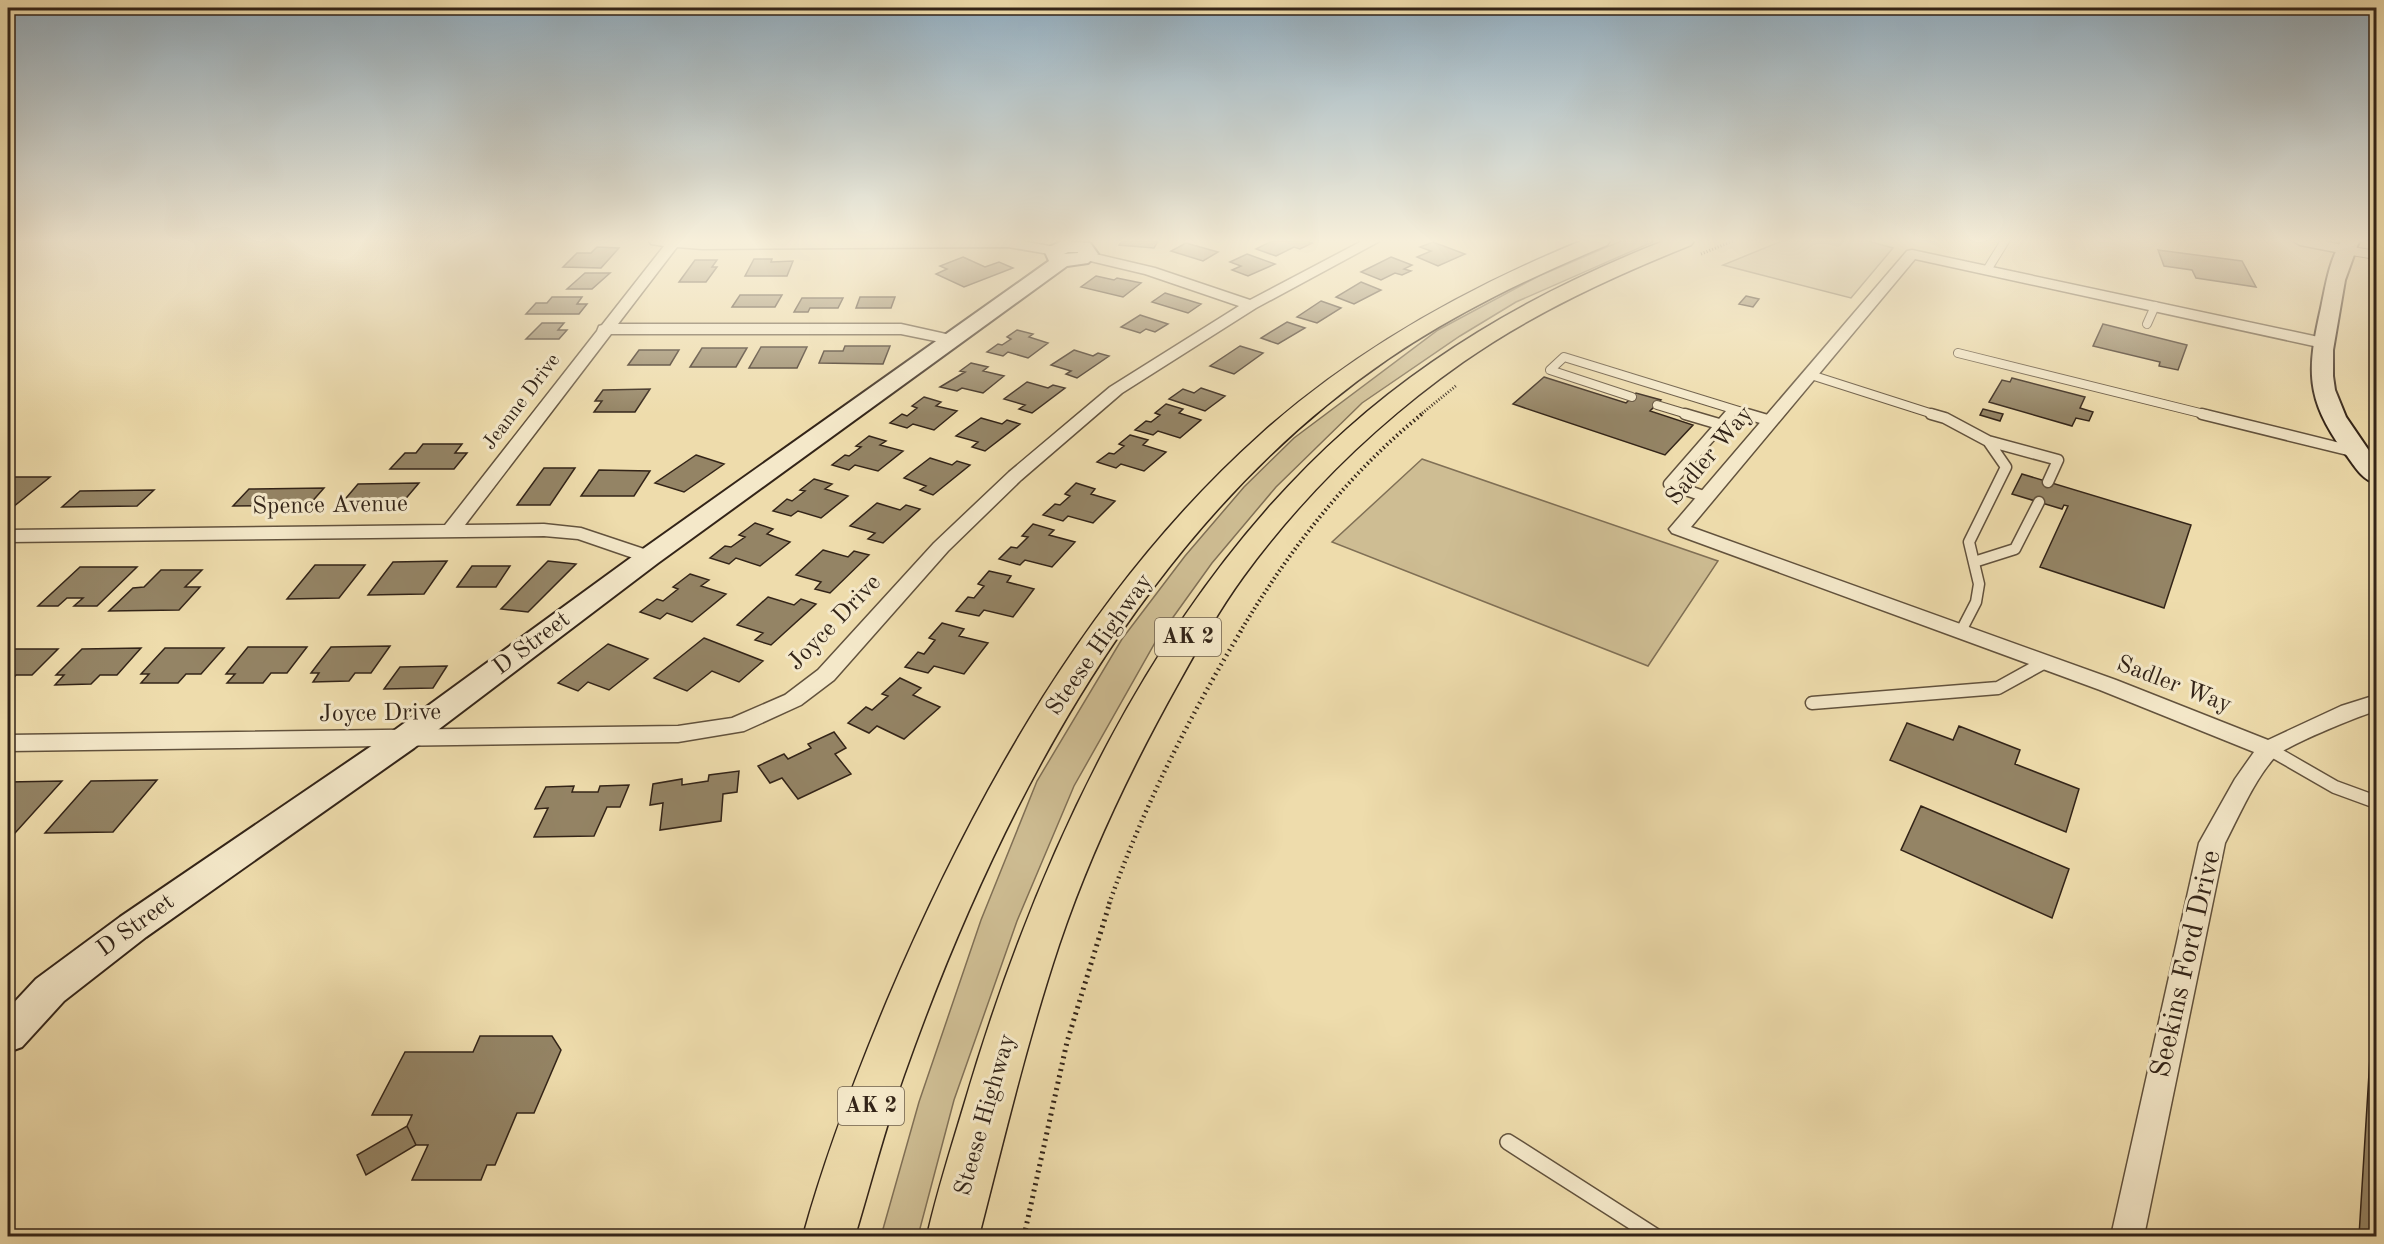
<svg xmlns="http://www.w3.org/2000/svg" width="2384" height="1244" font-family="'Old Standard TT',serif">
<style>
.green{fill:#cebd93;stroke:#807056;stroke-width:1.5}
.building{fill:#948465;stroke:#332418;stroke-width:1.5}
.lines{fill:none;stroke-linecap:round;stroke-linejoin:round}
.lane-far3-casing{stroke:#62523d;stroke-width:10}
.lane-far2-casing{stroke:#62523d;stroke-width:13}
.lane-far1-casing{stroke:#62523d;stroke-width:15}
.lane-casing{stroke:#62523d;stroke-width:18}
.street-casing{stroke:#62523d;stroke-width:3}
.secondary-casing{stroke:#332418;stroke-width:4}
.highway-casing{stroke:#332418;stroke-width:3}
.path-far3{stroke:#332418;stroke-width:3;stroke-dasharray:1 2;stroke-linecap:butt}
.path-far2{stroke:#332418;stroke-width:4;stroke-dasharray:1.5 3;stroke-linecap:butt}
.path-far1{stroke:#332418;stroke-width:4.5;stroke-dasharray:1.5 4;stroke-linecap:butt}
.path{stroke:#332418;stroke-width:5;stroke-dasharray:2 4.5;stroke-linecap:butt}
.lane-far3{stroke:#f4e8c9;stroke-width:8}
.lane-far2{stroke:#f4e8c9;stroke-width:10}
.lane-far1{stroke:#f4e8c9;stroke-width:12}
.lane{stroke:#f4e8c9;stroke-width:15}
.street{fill:#f4e8c9;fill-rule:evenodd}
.secondary{fill:#f4e8c9;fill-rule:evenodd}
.highway{fill:#eedcac;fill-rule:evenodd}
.labels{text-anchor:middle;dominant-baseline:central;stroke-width:6;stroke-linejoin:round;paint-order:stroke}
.far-street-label{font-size:20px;fill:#332418;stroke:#f4e8c9}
.shield{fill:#f4e8c9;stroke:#6d5f4d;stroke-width:1.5}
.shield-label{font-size:22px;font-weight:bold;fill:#332418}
.street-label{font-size:24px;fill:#332418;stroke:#f4e8c9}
.near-street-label{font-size:28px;fill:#332418;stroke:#f4e8c9}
</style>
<rect width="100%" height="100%" fill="#eedcac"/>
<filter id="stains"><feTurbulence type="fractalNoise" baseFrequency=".00333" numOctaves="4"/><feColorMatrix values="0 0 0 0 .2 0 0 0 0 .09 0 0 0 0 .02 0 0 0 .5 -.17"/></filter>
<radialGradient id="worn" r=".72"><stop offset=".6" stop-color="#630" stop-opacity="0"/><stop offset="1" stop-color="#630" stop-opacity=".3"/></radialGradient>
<path class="green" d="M1621,241H1655L1516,302L1460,336L1362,403L1276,487L1212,563L1156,641L1074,786L1017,921L954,1100L918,1236H881L919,1102L981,920L1037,781L1122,639L1185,556L1244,487L1294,438L1438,330L1539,276Z
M1782,241H1868L1893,248L1851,298L1723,265Z
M1422,459L1718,561L1648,666L1332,542Z"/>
<path class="building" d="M1122,241H1158L1154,248L1119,245Z
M1272,241H1307L1312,243L1300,249L1294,247L1276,256L1256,249Z
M1433,242L1465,254L1438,266L1417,257L1431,251L1420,247Z
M1186,243L1218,252L1203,261L1171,251Z
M597,247L619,248L601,268L563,267L577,253H591Z
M2158,250L2242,261L2256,287L2196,278L2192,270L2164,266Z
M1247,254L1275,264L1248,276L1232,270L1241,266L1230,262Z
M963,257L985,267L999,262L1013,268L964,287L936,274L947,269L940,266Z
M1391,257L1412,265L1404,269L1411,271L1402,275L1395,273L1381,280L1361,272Z
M754,259H772L771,262L793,261L787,276H745Z
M695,260H717L712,267H717L706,282H679Z
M585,273H610L592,289H567Z
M1096,276L1114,280L1117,278L1141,283L1123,297L1081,287Z
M1361,282L1381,290L1354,304L1336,297Z
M1165,293L1201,304L1188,313L1152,302Z
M740,295H782L775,307H732Z
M1746,296L1759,299L1753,307L1739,304Z
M552,297H582L577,304H587L579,314H526L536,303H547Z
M860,297H895L891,308H856Z
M802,298H843L838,308H810L808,312H794Z
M1321,301L1341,308L1317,323L1297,317Z
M1140,315L1168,324L1155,332L1146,329L1140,333L1121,327Z
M1287,322L1305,328L1278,344L1261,338Z
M542,323H564L558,330H567L559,339H526Z
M2103,324L2187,345L2178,370L2159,366L2160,362L2093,346Z
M1017,330L1033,334L1029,337L1048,343L1028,358L1008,352L1003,356L987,352L998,344L1002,345L1011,339L1007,337Z
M845,346H890L883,364L819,363L824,351H843Z
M1240,346L1263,353L1234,374L1210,366Z
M761,347H807L797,368H749Z
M702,348H747L736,367H690Z
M639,350H679L670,365H628Z
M1074,350L1093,356L1098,353L1109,356L1077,378L1066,374L1071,371L1051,365Z
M971,363L988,367L983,371L1004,376L983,393L962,388L957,391L940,387L965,372L960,371Z
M1544,377L1626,403L1636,393L1661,400L1650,411L1693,425L1665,455L1513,404Z
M2012,378L2085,397L2080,408L2093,412L2089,421L2076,418L2072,426L1989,402L2002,380L2010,382Z
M1027,382L1048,388L1053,385L1065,388L1032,413L1019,409L1025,405L1004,399Z
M1201,388L1225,396L1205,411L1169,399L1183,389L1194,393Z
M650,389L635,412H594L602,401H595L603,390Z
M924,397L941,402L936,406L957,411L934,430L913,424L907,428L890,423L902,414L907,416L917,408L912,406Z
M1166,404L1183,409L1179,413L1201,420L1180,438L1158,431L1153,435L1135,430L1146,421L1151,422L1160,415L1155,413Z
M1983,409L2003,414L2000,421L1980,415Z
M981,418L1002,424L1007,420L1020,424L985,451L972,447L978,442L956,436Z
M1130,435L1148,440L1143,445L1166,452L1144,471L1121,464L1116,468L1097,462L1109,453L1114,454L1124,446L1119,444Z
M869,436L886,441L880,445L903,451L878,471L855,465L849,470L832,465L845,455L849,456L861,447L856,446Z
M423,444H462L455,453H467L454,469H390L405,453H416Z
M696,455L724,464L684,492L655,483Z
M930,458L952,465L957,461L970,465L933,495L920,490L926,486L904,478Z
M544,468H575L550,505H517Z
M599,470L650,471L634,496H581Z
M2022,474L2191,525L2164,608L2040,567L2068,506L2064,505L2062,509L2012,494Z
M8,477H50L13,507H8Z
M814,479L832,484L825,489L848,496L821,518L798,511L791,516L773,511L787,499L792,501L805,491L800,490Z
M419,483L402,503L341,504L358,484Z
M1076,483L1095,489L1091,494L1115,501L1093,523L1068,516L1063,521L1043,515L1055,504L1060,505L1070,496L1065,494Z
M324,488L309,505L233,506L249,489Z
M154,490L137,506L62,507L80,491Z
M877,503L900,510L906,505L920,509L883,543L868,539L875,533L850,526Z
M755,523L773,529L767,534L790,542L760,566L736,558L729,564L710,558L725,546L731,547L745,537L739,535Z
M1033,524L1054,530L1049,535L1075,542L1052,567L1025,560L1020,565L999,559L1011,547L1017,548L1028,537L1022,536Z
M823,550L848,557L854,551L869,555L830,593L815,589L821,582L796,575Z
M447,561L424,594L368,595L393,562Z
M548,561L576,564L528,612L501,609Z
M315,565H365L339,598L287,599Z
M472,566H510L496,587H457Z
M80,567H137L97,606H74L83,598H67L58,606H38Z
M161,570H202L185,587H200L179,610L109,611L133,588L144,587Z
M989,571L1011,576L1007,582L1034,589L1013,617L984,610L979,616L956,611L968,597L974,598L984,586L978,584Z
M690,574L709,580L701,586L726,594L692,622L667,613L660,619L640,612L657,599L663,601L678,589L673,587Z
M768,597L794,605L801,599L816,604L771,645L755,640L763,633L737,625Z
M942,623L964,629L959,636L988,643L964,674L934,666L928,673L905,667L918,652L924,654L935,640L929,638Z
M704,638L763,661L739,682L712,671L687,691L654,678Z
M608,644L648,659L609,690L588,682L578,691L558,683Z
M390,646L371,673H355L349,681L313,682L319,673H311L331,647Z
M248,647H307L287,673H271L263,683H227L235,674H226Z
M141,648L117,675H100L91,684L55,685L64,675H56L82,649Z
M165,648H224L201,674H186L178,683H141L149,674H141Z
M8,649H58L32,675H16L8,684Z
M447,666L433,688L384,689L400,667Z
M900,678L921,688L913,695L940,707L904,739L877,726L869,733L848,723L866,707L872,710L888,696L882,694Z
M1907,723L1953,740L1959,726L2020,750L2015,764L2079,789L2066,832L1890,760Z
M834,732L846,748L835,754L851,774L798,799L782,778L770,783L758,766L784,754L788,759L811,748L808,744Z
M739,771L737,792L723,794L721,821L660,830L663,803L650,805L653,784L682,779V785L708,781L709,775Z
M157,780L113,832L45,833L91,781Z
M62,781L15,833H8V782Z
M629,785L620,807H607L594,836L534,837L548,808L535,809L546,787L574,786L572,792H598L600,786Z
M1921,806L2069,869L2052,918L1901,850Z
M2376,960V1236H2359Z
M480,1036H552L561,1050L534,1113H517L495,1165H487L481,1180H412L428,1145H416L407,1126L412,1115H372L405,1052H473Z
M407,1126L416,1145L366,1175L357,1155Z"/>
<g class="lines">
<defs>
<path id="lane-far3" d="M2346,250L2376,255
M1987,270L2005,241
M2147,324L2155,306
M1958,353L2208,415
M1811,375L1936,415
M1632,397L1550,370L1564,357L1752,415
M1657,405L1690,415
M1729,415L1733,410"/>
<path id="lane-far2" d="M1685,414L1719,424
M1747,414L1771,421
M1931,414L1945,418L1988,441L2006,467L1969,542L1979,584L1976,602L1961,631
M2202,414L2356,452
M1988,441L2058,460L2048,482
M1706,497L1669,484L1730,414
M1974,562L2015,549L2039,502"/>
<path id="lane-far1" d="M1812,703L1998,688L2045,662
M2269,749L2335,787L2376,802"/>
<path id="lane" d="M1508,1142L1655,1236"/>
<path id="street" d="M649,241H1022L1055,247L1062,251L1055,255L1008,247L702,249L677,247L618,324H901L955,336L958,339L950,344L901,334H611L465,525L544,524L581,528L656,553L659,557L656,561H642L578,539L544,536L8,542V530L445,525L597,331L599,326L602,325L664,246L651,244Z
M1362,241H1380L1256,308L1122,393L1021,480L948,551L834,680L801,705L744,731L678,742L8,751V735L678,726L732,718L785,695L818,670L934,543L1009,472L1110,387L1239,306L1145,274L1082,259L1080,256L1082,253L1087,252L1155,268L1250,300Z
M2293,241H2323L2351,247L2353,250L2346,254L2300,245Z
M1912,250L2323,338L2331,343L2323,348L1915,259L1691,527L2116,680L2268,740L2341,706L2376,695V711C2359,716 2287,745 2276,756C2255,778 2239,816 2225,843L2144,1236H2111L2199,843L2235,779L2254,752L2100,690L1672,533L1669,529L1907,251Z"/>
<path id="secondary" d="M1062,241L1090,243L1098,254L1088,263L1067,266L658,563L414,748L146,937L64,1001L22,1047L8,1052V1009L36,979L120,917L392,732L640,551L1049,261L1045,252L1047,248ZM1068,252H1078V253L1064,254Z
M2341,241H2359L2345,280L2333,350V376L2335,390L2346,417L2376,461V483C2361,480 2353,463 2344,452C2305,398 2307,370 2321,308C2326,284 2329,263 2341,241Z"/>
<path id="highway" d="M1581,241H1610L1607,245C1531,277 1457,312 1388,359C1146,525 1000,804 904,1075C885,1128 871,1183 855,1236H803C825,1156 855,1078 887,1001C975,794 1091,586 1261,434C1355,350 1464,289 1581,241Z
M1664,241H1694L1691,245C1612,277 1533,313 1463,362C1379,421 1303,495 1243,577C1219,610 1199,646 1179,682C1132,766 1090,853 1059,945C1027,1041 1004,1139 979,1236H927C937,1192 951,1148 964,1105C1035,862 1154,600 1347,429C1440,346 1548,286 1664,241Z"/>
</defs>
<use href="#lane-far3" class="lane-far3-casing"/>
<use href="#lane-far2" class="lane-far2-casing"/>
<use href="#lane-far1" class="lane-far1-casing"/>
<use href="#lane" class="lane-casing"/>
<use href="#street" class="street-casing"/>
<use href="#secondary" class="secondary-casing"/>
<use href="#highway" class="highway-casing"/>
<path class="path-far3" d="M1701,254L1733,241
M1420,415L1457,385"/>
<path class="path-far2" d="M1240,632C1290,549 1347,475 1422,414"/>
<path class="path-far1" d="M1109,904C1143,808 1189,717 1241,631"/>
<path class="path" d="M1024,1236L1067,1042L1110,902"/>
<use href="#lane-far3" class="lane-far3"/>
<use href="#lane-far2" class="lane-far2"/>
<use href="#lane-far1" class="lane-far1"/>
<use href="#lane" class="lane"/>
<use href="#street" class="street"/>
<use href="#secondary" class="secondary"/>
<use href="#highway" class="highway"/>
</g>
<linearGradient id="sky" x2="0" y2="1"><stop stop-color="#91abbc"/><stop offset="0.58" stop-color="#f7efda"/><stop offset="1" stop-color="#f7efda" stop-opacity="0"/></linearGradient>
<rect width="2384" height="415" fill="url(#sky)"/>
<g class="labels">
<g class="far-street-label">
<text transform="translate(522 402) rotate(-53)">Jeanne Drive</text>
</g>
<g class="shield">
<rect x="1155" y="618" width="66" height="38" rx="4.5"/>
<rect x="838" y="1087" width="66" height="38" rx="4.5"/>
</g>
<g class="shield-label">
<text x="1188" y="637">AK 2</text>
<text x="871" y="1106">AK 2</text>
</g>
<g class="street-label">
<text transform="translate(1710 456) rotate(-50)">Sadler Way</text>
<text transform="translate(330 506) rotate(-1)">Spence Avenue</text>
<text transform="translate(835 623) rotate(-46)">Joyce Drive</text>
<text transform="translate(532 644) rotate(-37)">D Street</text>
<text transform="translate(1100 645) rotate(-55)">Steese Highway</text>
<text transform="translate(2174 685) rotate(21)">Sadler Way</text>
<text transform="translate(380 714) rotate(-1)">Joyce Drive</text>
<text transform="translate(136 926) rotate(-36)">D Street</text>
<text transform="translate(986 1115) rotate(-74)">Steese Highway</text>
</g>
<g class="near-street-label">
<text transform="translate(2187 964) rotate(-77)">Seekins Ford Drive</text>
</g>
</g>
<rect width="2384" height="1244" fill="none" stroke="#eedcac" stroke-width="30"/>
<rect x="9" y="9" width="2366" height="1226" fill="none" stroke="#332418" stroke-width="3"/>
<rect x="15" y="15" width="2354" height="1214" fill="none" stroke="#332418" stroke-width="1.5"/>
<rect width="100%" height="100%" filter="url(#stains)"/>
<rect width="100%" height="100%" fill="url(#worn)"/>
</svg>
